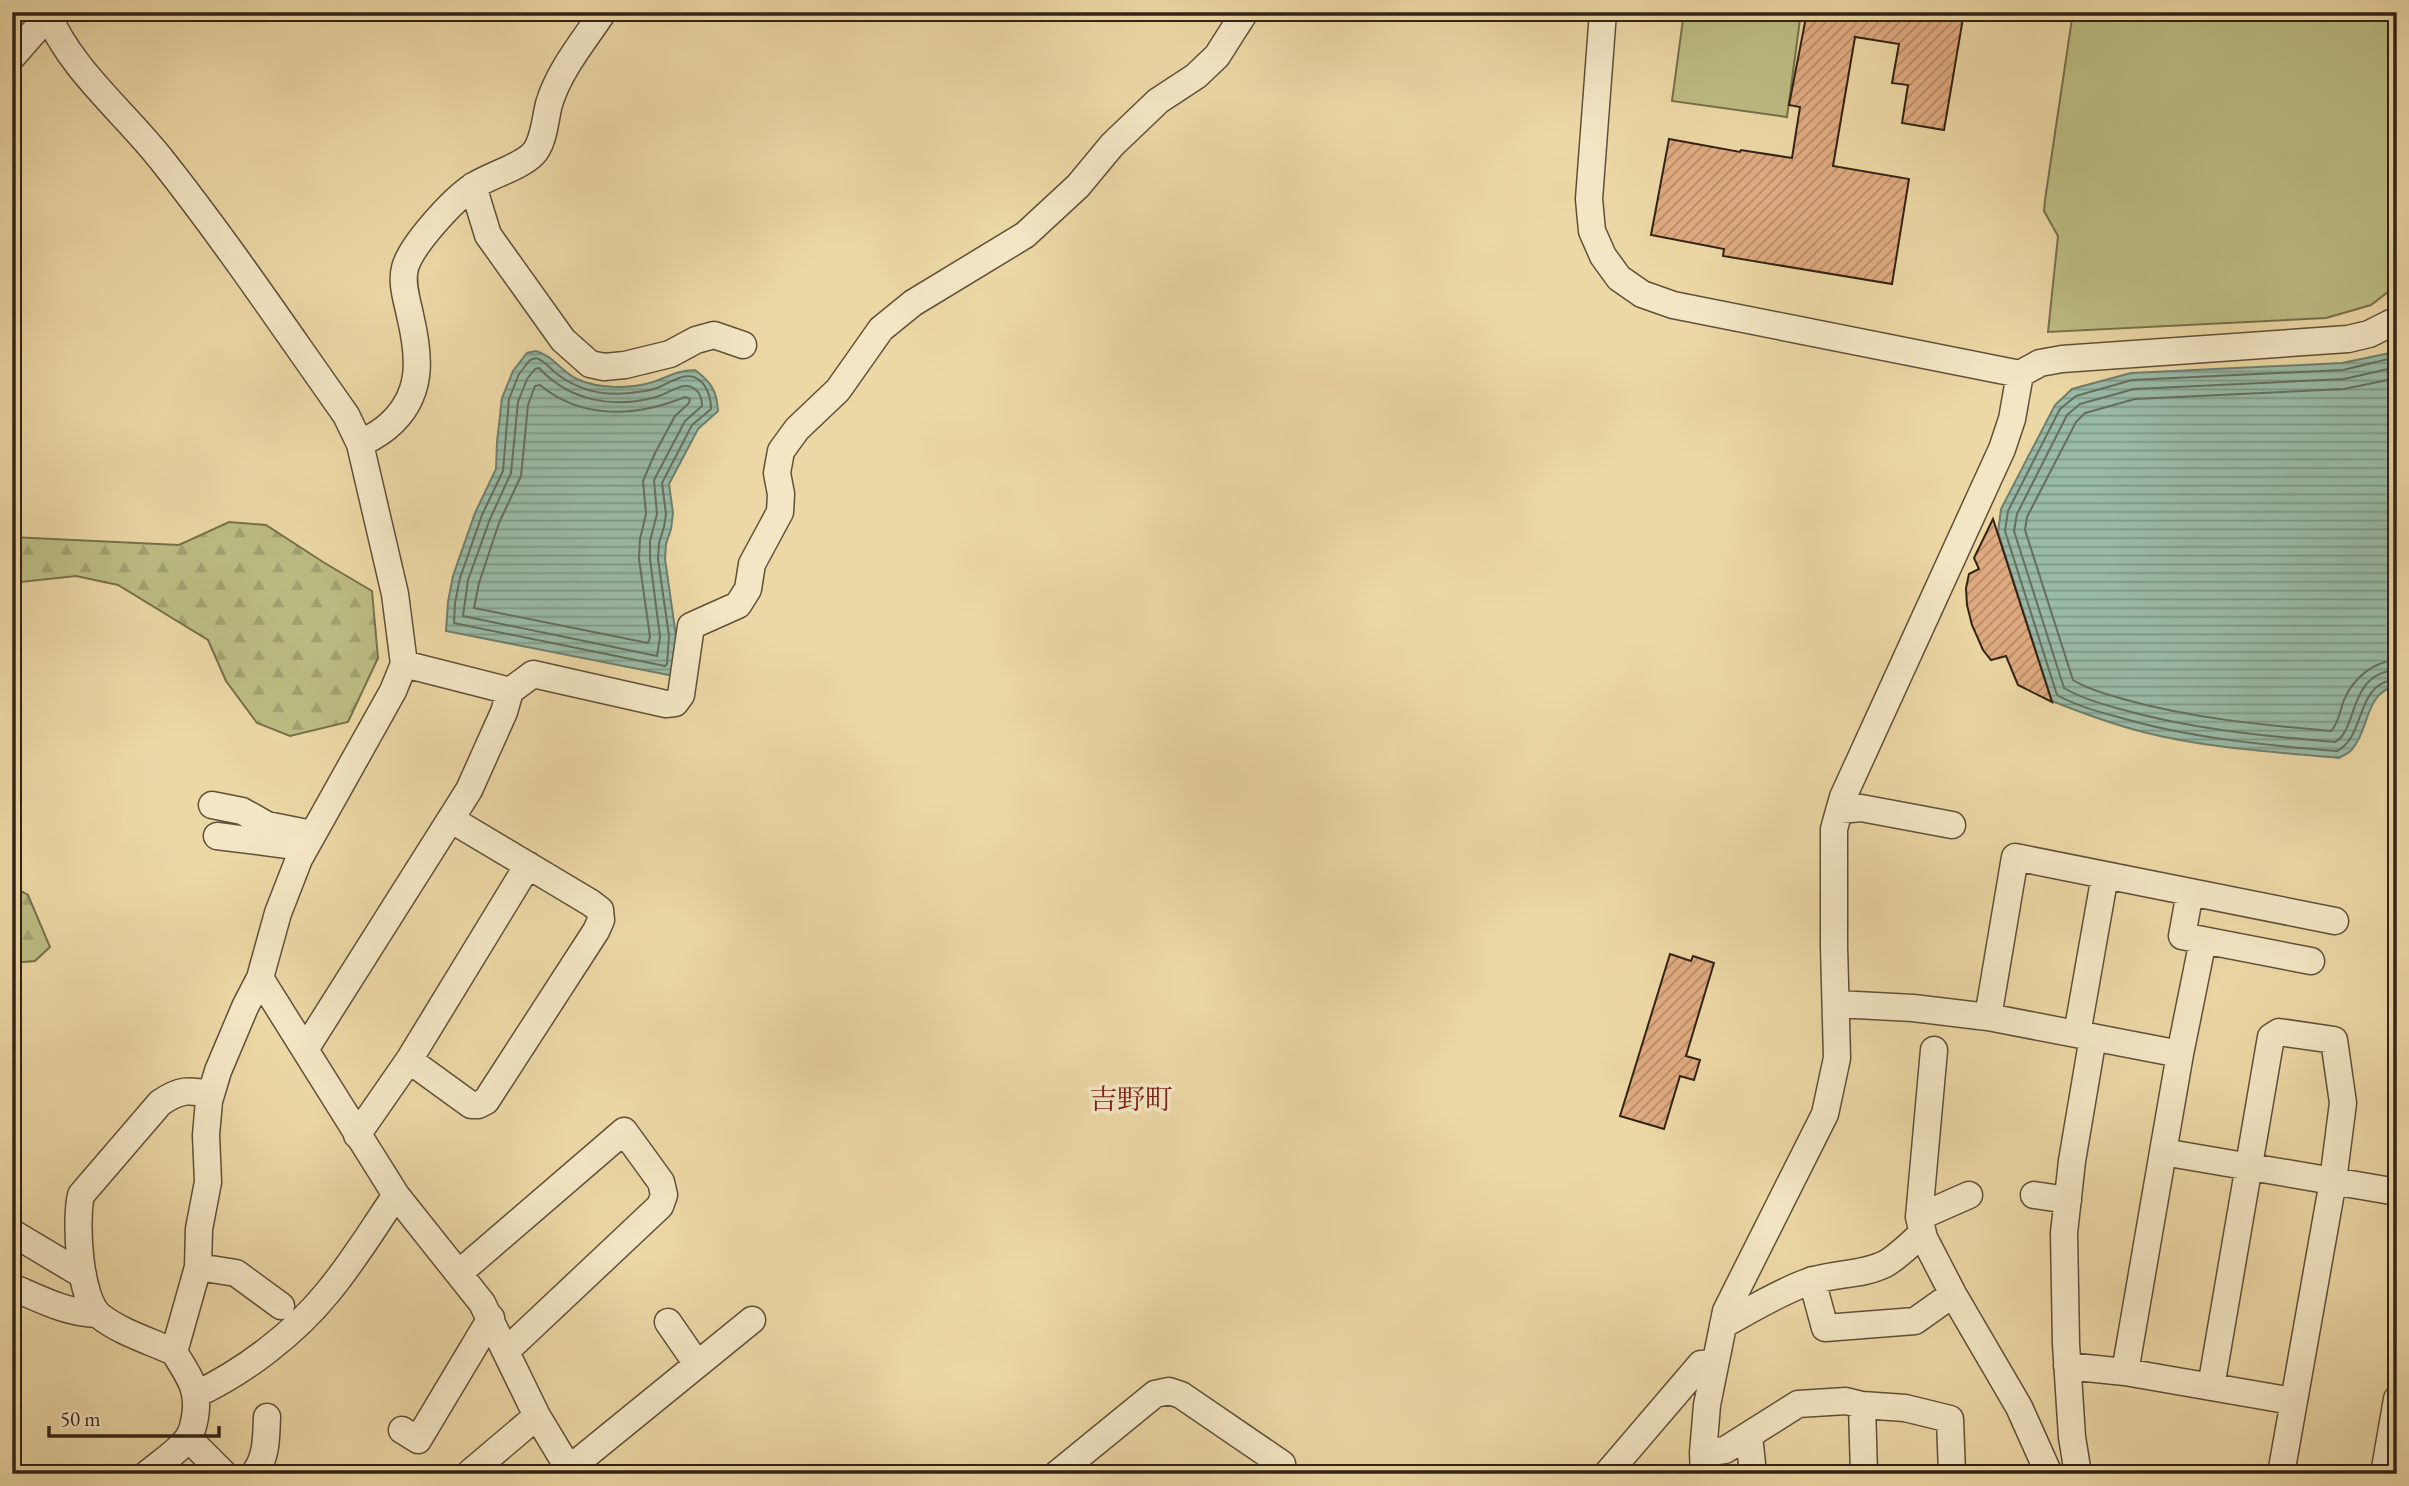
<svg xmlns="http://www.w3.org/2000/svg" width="2409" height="1486" font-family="'EB Garamond','Noto Serif JP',serif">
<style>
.grass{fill:#bcbd83;stroke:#77704c;stroke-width:2}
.forest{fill:url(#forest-firs);stroke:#77704c;stroke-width:2}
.water{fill:url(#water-rules);stroke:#707e6d;stroke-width:2}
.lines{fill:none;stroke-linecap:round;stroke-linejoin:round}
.shore{stroke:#666e5e;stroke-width:2}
.building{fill:url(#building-hatch);stroke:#322316;stroke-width:2}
.minor-casing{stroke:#60503a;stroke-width:29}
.minor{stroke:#f3e6c4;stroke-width:26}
.labels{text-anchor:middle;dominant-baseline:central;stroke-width:7;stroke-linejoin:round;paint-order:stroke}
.quarter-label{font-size:28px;fill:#7a1f14;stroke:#f3e6c4}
</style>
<defs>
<pattern id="forest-firs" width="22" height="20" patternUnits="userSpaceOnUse" patternTransform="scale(1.75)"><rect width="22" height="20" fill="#bcbd83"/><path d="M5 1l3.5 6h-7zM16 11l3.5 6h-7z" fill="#a2a270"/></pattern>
<pattern id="water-rules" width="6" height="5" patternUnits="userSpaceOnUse" patternTransform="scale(1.75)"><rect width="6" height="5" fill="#99baa7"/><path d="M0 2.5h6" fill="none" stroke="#7d9787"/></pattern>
<pattern id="building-hatch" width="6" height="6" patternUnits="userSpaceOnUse" patternTransform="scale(1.75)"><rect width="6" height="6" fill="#dfaa7f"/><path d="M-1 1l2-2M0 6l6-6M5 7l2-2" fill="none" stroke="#b58a67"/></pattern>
</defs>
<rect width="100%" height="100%" fill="#ecd8a5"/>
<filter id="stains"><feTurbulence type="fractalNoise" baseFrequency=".00286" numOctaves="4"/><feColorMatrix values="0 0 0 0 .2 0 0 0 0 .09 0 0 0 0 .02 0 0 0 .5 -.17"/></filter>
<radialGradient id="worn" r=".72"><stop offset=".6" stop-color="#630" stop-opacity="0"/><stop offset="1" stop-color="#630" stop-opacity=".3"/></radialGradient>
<path class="grass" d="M1684,12H1801L1787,117L1672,101Z
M2073,12H2397V285L2371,305L2326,318L2048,332L2058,236L2044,211L2045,200Z"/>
<path class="forest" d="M229,522L266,525L323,562L372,591L378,658L348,722L290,736L257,723L226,681L208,640L118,585L76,576L12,583V537L179,545Z
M12,886L28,895L50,947L35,961L12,963Z"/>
<path class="water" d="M2397,349V685C2363,695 2371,726 2353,748C2350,753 2344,755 2339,758C2275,752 2205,748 2143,732C2112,724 2082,713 2052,701L1998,532L2001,509L2055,405L2072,389L2131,373L2342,363L2390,353Z
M536,351C554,356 560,371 577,379C598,389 631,389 653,382C671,376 675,371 695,370C711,382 717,391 718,411L698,429L669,484L673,513L671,529L666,544L665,559L676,636L674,676L446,631L448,602L453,576L475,513L496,469L497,442L502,398L513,371L527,353Z"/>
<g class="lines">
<path class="shore" d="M2397,357L2343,370L2132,380L2076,396L2060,409L2008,511L2005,531L2057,695C2075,705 2098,712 2118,717C2189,738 2264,745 2337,751C2367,735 2354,683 2397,679
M536,358C546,361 549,368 557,374C578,390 604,396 630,393C639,392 649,391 657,388C668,384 682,373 694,377C707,382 711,398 711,409L692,425L662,483L666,514L664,527L659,543L658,559L669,636L667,664L665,666L454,623L455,603L460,578L482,515L503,471L509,399L519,374L530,360Z
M2397,367L2344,379L2134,389L2080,404L2067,415L2017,514L2014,531L2064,688C2081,698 2101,704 2120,709C2190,729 2263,736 2335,742C2359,729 2347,673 2397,670
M539,368C570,401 613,409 656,397C666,395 677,385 687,386C698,387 702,397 702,406L685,421L654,480L657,514L650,541V559L660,637L657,656L463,616L468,580L490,519L511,473L518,402L527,379L535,369Z
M2397,378L2344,389L2135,399L2085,413L2076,422L2027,517L2025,530L2073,680C2087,689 2106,694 2123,699C2190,718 2261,725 2331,731C2339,723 2340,710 2344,700C2353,678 2374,661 2397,660
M540,385C582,420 636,417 685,397L690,399L689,403L675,416L655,453L643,481L646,514L640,539L639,559L650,637L648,643L474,608L479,583L499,523L521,476L528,405L535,386Z"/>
</g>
<path class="building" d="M1807,12H1964L1944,130L1902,123L1908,85L1892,83L1899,44L1855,37L1833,166L1909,179L1892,284L1723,256L1724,249L1651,235L1669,139L1740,152L1741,150L1792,158L1800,107L1789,105Z
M1993,519L2052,702L2018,685L2006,656L1991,660L1983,650L1972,625L1967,605L1966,588L1969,574L1979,569L1974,558Z
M1670,954L1691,961L1693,956L1714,963L1686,1056L1700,1060L1694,1080L1680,1076L1664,1129L1620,1116Z"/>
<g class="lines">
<defs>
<path id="minor" d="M47,12C69,68 124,112 161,159C226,241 285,329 346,415L360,444L395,594L404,664L393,691L299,859L278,913L260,978L245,1007L218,1071L209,1101L206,1135L208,1182L199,1229L198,1267L174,1352C188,1375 200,1389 195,1417C194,1423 192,1432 188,1438C180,1450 159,1464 147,1474
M1603,12L1589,199L1592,231L1603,256L1619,278L1642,294L1673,305L2020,374L2040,363L2062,359L2348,339L2369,334L2397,320
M12,57L48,16
M473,186L488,235L563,340L590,364L604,367L625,365L670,354L696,340L714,335L743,345
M360,444C369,439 379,434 387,427C424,396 420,357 410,315C407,300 401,283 405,268C411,245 453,200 472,187C488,176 521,167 533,154C544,143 545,119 549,104C559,70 584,41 603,12
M404,664L510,691L533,674L666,704L675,703L681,695L691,626L738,605L748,589L752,564L780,512L781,494L777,473L781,451L797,429L838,390L881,329L913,303L1025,235L1078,186L1112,145L1158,101L1196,76L1217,56L1245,12
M212,805L242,811L267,825L312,834
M1840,810L1861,808L1952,825
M217,836L295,846
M2190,892L2182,936L2311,961
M260,978L396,1195L482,1303L537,1416L572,1474
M1837,1004L1913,1008L1988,1017L2180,1054L2163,1152L2397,1192
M1988,1017L2015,857L2335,921
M2077,1034L2105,875
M306,1048L469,790L504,712L510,691
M1934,1050L1919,1217L1924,1238L1953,1294L2019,1407L2049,1474
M2180,1054L2203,940
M409,1060L471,1105H478L486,1101L596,931L601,920L600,910L591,903L452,820
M357,1135L409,1060L528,865
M2034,1195L2068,1200
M1919,1217L1969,1195
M16,1235L83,1275
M198,1267L236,1273L281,1306
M459,1273L624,1131L661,1182L664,1195L660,1206L506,1351
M1812,1280L1825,1328L1915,1321L1953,1294
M12,1287C40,1299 66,1313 97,1314
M668,1322L697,1364
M1723,1325C1750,1310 1776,1294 1805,1283C1831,1273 1861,1276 1885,1264C1898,1257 1911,1243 1923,1233
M174,1352C150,1341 120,1332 100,1316C79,1299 75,1221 81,1195L160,1103C180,1089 188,1090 211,1094
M2067,1366L2125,1372L2292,1401
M2125,1372L2163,1152
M2211,1387L2271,1037L2279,1032L2334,1040L2343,1103L2333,1181L2281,1474
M197,1394C245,1371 294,1334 328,1292C353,1262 374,1227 396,1195
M1862,1405L1864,1474
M402,1430L418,1440L491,1318
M1749,1435L1753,1474
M188,1438L224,1474
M1703,1453L1725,1450L1798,1404L1846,1401L1862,1405L1905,1408L1950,1419L1952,1474
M569,1469L752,1320
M471,1472L537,1416
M254,1474C267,1457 266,1438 267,1417
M1057,1474L1155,1394L1169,1391L1181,1395L1282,1464L1284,1474
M1607,1474L1701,1364L1715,1363
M1704,1474L1703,1453L1707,1405L1726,1311L1825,1114L1837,1058L1834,946V829L1843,797L2002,449L2012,419L2020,374
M2078,1474L2072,1437L2066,1344L2064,1233L2072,1161L2093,1037
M2384,1474L2397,1399"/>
</defs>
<use href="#minor" class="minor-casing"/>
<use href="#minor" class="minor"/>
</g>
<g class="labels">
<g class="quarter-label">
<text x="1131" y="1099">吉野町</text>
</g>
</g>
<rect width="2409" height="1486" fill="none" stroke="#ecd8a5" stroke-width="42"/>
<rect x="14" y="14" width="2381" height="1458" fill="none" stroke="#322316" stroke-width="3.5"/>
<rect x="21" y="21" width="2367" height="1444" fill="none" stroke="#322316" stroke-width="2"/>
<path d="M49 1426v10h170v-10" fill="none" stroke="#322316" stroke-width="3.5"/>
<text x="60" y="1426" font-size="21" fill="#322316" stroke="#f3e6c4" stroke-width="5" paint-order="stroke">50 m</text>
<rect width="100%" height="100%" filter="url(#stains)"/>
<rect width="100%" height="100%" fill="url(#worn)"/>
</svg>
